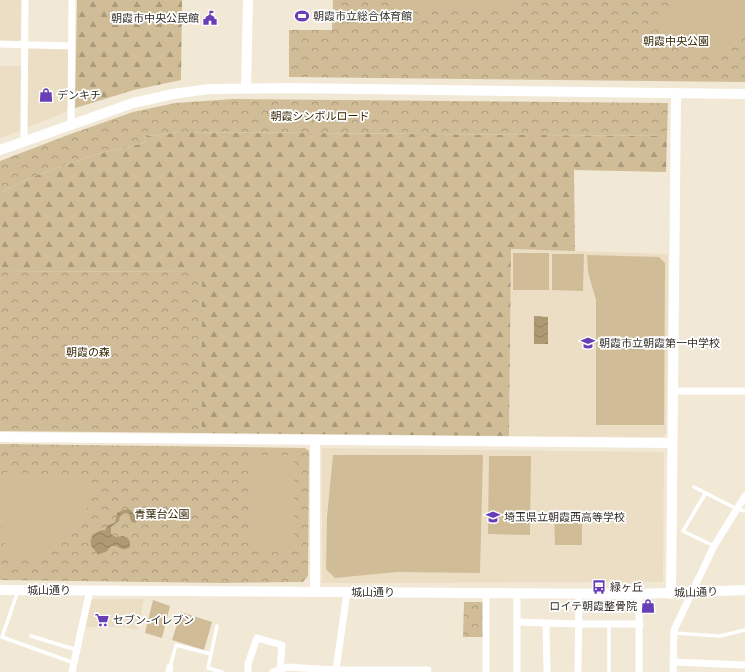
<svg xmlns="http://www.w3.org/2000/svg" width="745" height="672" font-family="'Public Sans','Noto Sans JP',sans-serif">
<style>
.built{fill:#ebdec5}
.forest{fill:url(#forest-firs)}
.park{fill:url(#park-crowns)}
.pitch{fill:#d0bd98}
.water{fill:url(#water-waves)}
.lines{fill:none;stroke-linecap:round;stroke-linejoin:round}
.lane{stroke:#fff;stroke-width:3.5}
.street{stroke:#fff;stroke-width:7}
.secondary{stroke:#fff;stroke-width:10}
.labels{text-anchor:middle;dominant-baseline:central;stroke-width:3.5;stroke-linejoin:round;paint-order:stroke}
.poi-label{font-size:11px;fill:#312e27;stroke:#fff;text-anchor:start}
.park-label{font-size:11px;fill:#362704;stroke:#fff}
.street-label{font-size:11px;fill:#312e27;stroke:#fff}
</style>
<defs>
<pattern id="forest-firs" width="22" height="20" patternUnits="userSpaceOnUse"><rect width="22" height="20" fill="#d0bd98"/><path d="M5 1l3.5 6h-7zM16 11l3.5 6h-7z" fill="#a99a7c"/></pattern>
<pattern id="park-crowns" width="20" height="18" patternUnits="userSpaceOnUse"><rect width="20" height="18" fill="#d0bd98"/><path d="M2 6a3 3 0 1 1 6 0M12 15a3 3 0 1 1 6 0" fill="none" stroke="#a99a7c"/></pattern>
<pattern id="water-waves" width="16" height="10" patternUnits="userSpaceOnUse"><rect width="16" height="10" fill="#ae9a72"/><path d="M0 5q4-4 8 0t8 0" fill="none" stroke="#8e7e5e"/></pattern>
</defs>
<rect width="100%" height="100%" fill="#f2e8d6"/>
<path class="built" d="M0,0H21V39L19,41H0Z
M30,48H66L69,51L68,108L66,112L28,127L26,125L28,50Z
M0,66H21L20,131L0,138Z
M511,249L668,254L666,433L663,437L509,436Z
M322,448L664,452L663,582L322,583Z
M91,599H144L138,630L122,627H84Z"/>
<path class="forest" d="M77,0H182L181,80L134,90L75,108Z
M178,132L667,136L666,172L574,170L575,251L511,249L509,436L202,433V272L0,271V193L32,177L97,154L144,143L146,135L153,136Z"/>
<path class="park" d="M333,0H745V82L289,77V30H332Z
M234,99L668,103L667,136L178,132L153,136L146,135L144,143L97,154L32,177L0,193V161L68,135L133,112L175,103Z
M0,271L202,272V433L0,431Z
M0,444L305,448L309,451L308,576L303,582H301L224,583L0,580Z
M464,602H484L483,637H463Z"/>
<path class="pitch" d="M394,0H512L511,10L394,8Z
M608,0H610L661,35L663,32L650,22C663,19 675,13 679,0H745C745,9 745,19 745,28C745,31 742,34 740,36C728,50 711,56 693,58Z
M513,253H549V290H513Z
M552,254H584L583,291L552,290Z
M587,255L659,257L665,263L664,425H596V300L588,272Z
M248,455H294V548H248Z
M333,455H483L480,573L397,572L335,578L326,569L327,517Z
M489,456H531L530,535L488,534Z
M7,472L58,475L91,481C93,529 56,557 11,560L6,554L1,517L2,477Z
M582,513V545H555L554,514Z
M153,600L170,606L162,638L145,633Z
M181,612L212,622L204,650L172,640Z"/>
<path class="water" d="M534,316L548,317V344H534Z
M129,509L137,516L138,521L134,523L131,521L129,514L125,513L120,516L119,521L111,527V534L116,537L123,536L128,538L130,542V547C125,550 121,550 117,546H111L106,552L98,554C96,551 92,548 91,545C89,536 97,530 105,530L108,525L115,523L117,513L123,510Z"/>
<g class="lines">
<path class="lane" d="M694,487L737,509L745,511
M705,494L683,531L714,546
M18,591L2,637L74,663
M609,624V672
M217,626L208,668L222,672
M674,633L720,636L745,630
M31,636L77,650
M170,667L176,645L211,654"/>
<path class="street" d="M0,44L72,46
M71,124L72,0
M24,141L25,0
M673,391H745
M518,622L578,624H640
M546,623L547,672
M674,662L745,665
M336,670L347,592
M72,672L90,590
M169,672L170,667
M248,672V664L257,638L282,645L280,670
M273,672L287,667L336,670H428L427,672
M486,672V593
M517,672V593
M578,672L579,594
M639,672V594
M673,672L674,630L714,546L745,496"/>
<path class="secondary" d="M246,88L248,0
M0,150L133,103L173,94L209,89L287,88L745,94
M0,437L672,443
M0,590L639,594L745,590
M315,592V440
M671,594L676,94"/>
</g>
<defs>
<symbol id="stadium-bare" viewBox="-9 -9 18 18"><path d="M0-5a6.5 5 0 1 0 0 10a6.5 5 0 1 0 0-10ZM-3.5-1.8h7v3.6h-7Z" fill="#673eb6" stroke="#fff" stroke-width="2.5" paint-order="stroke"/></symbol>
<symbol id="civic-bare" viewBox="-9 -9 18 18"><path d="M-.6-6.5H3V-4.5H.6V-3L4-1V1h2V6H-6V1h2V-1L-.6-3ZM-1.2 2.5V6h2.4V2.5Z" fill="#673eb6" stroke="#fff" stroke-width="2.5" paint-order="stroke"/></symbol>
<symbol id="shop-bare" viewBox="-9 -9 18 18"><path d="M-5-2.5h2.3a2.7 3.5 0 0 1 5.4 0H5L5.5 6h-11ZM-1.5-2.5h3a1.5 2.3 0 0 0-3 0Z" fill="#673eb6" stroke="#fff" stroke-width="2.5" paint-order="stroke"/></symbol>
<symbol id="school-bare" viewBox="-9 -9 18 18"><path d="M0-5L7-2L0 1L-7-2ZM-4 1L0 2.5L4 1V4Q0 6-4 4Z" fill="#673eb6" stroke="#fff" stroke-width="2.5" paint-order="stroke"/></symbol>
<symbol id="bus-bare" viewBox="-9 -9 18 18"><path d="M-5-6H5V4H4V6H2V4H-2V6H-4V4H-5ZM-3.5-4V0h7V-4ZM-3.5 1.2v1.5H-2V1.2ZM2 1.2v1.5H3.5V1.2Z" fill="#673eb6" stroke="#fff" stroke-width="2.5" paint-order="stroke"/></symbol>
<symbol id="supermarket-bare" viewBox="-9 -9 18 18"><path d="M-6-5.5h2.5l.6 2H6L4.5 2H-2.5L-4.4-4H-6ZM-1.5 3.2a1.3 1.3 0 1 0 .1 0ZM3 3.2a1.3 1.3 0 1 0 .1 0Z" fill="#673eb6" stroke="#fff" stroke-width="2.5" paint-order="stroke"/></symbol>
</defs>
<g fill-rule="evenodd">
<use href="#stadium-bare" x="292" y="6" width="20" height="20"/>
<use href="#civic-bare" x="200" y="8" width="20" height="20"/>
<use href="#shop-bare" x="36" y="85" width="20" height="20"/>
<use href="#school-bare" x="578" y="333" width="20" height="20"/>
<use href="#school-bare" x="483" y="507" width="20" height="20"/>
<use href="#bus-bare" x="589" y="577" width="20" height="20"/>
<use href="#shop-bare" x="638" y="596" width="20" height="20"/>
<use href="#supermarket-bare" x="92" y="610" width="20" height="20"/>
</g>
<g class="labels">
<g class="poi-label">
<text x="313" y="16">朝霞市立総合体育館</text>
<text x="199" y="18" text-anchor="end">朝霞市中央公民館</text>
<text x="57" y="95">デンキチ</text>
<text x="599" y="343">朝霞市立朝霞第一中学校</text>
<text x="504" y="517">埼玉県立朝霞西高等学校</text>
<text x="610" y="587">緑ヶ丘</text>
<text x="637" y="606" text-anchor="end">ロイテ朝霞整骨院</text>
<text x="113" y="620">セブン-イレブン</text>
</g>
<g class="park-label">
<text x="676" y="41">朝霞中央公園</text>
<text x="320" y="116">朝霞シンボルロード</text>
<text x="88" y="352">朝霞の森</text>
<text x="162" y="514">青葉台公園</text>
</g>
<g class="street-label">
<text x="49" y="590">城山通り</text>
<text x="373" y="592">城山通り</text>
<text transform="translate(696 592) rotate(-2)">城山通り</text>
</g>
</g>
</svg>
